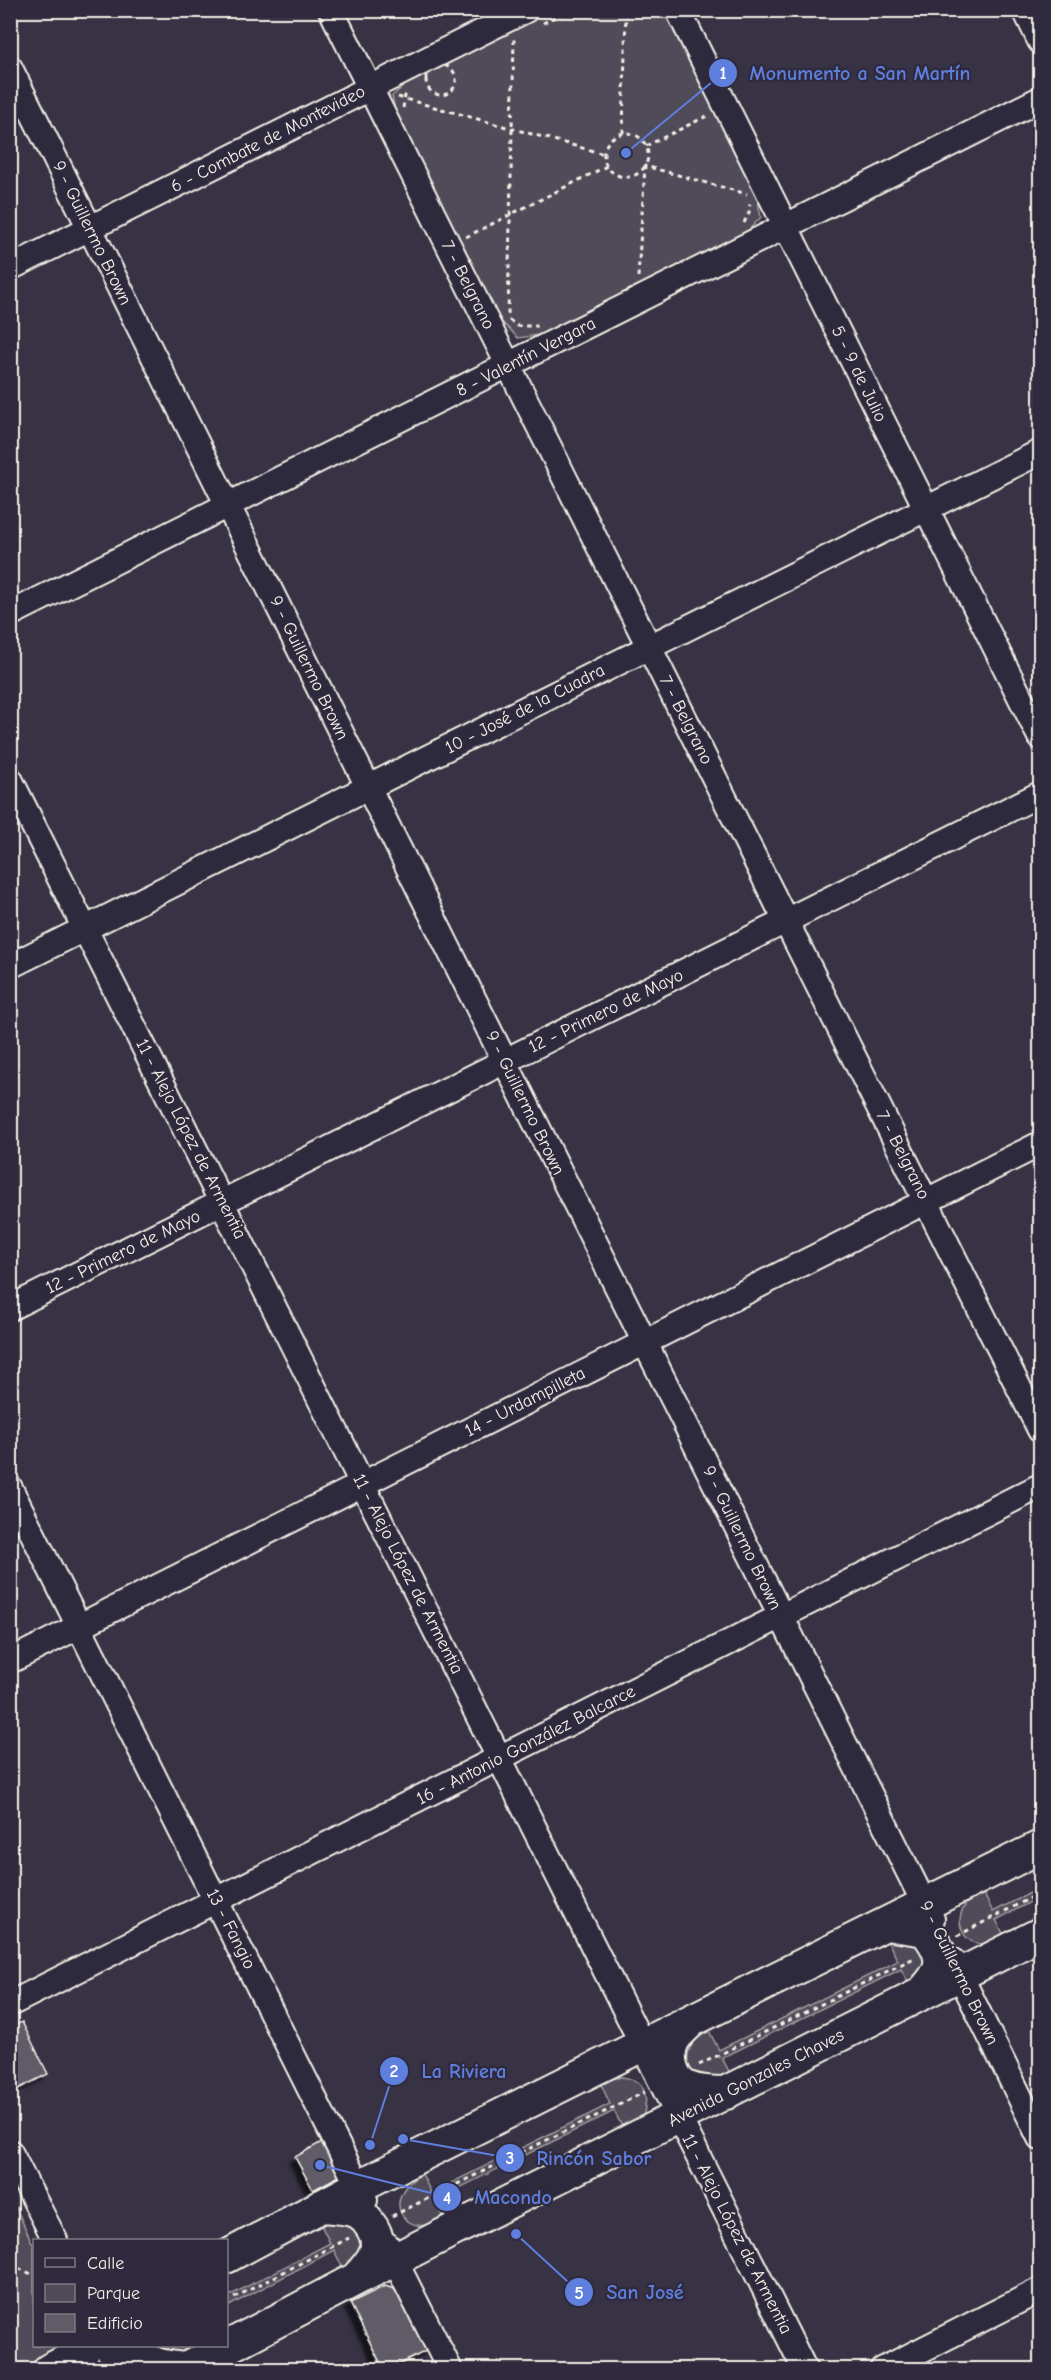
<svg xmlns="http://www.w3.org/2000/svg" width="1051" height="2380" font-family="'Comic Neue',sans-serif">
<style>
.green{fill:#504b59;stroke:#a29ea0;stroke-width:1.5}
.building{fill:#5f5c67;stroke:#f4f1e8;stroke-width:1.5;filter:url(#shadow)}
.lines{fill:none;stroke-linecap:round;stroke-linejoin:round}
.minor-casing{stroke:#f4f1e8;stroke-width:28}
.major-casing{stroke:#f4f1e8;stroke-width:36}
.path{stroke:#f4f1e8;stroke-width:3;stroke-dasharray:4.5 4.5;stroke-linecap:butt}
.minor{stroke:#2f2a3d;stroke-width:24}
.major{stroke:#2f2a3d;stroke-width:32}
.labels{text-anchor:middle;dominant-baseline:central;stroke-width:4.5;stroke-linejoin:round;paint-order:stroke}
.street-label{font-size:18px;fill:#f4f1e8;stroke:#2f2a3d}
.leader{fill:none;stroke:#5e7fdd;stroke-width:2}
.callout-dot{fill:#5e7fdd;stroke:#2f2a3d;stroke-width:2}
.mark-label{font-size:18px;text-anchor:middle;font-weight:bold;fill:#fff}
.callout-label{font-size:20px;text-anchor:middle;font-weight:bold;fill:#5e7fdd;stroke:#2f2a3d;stroke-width:4.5;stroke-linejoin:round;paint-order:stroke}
</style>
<defs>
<filter id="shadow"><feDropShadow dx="-5.5" dy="5.5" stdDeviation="1.5" flood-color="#0009"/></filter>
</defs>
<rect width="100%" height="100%" fill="#373244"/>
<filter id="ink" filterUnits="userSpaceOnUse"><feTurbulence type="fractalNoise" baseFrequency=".0167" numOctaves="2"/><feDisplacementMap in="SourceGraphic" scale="12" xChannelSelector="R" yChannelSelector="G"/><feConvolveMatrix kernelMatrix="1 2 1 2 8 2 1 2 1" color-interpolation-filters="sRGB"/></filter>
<g filter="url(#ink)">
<path class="green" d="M549,11H664L757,197L761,217L743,236L545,334L518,338L496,316L397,119L392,96L412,79Z
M1040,1888V1897L996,1920L1006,1939C998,1941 989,1945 982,1944C961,1943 954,1919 966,1904C971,1899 977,1896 983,1893L993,1912Z
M898,1937L933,1948L911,1988L901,1969L722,2058L732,2077L711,2083L688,2071C685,2051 691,2040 709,2031L719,2050L898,1961L888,1942Z
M622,2077C639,2079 648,2089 645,2106C645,2111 643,2116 640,2119C636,2123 629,2127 624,2130L614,2111L435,2200L444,2220C402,2241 379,2197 422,2174L431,2193L610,2104L601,2084L611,2079Z
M10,2195L34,2247V2346H68C54,2364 33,2369 11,2369Z
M330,2218L359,2223L364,2250L343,2269L334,2250L227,2307V2297L330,2243L320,2223Z
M142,2346H182L186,2353L176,2357Z"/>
<path class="building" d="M22,2022L48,2074L10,2093V2027Z
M327,2139L345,2173L313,2190L295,2157Z
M385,2286L401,2291L430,2349L388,2370H384L350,2303Z"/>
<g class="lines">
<defs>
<path id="minor" d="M331,10L1040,1430
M678,10L1040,737
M1025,10L1040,41
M10,68L932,1919
M10,268L526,10
M10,614L1040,99
M10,779L805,2370
M10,966L1040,452
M10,1308L1040,794
M10,1488L365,2200
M10,1661L1040,1144
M953,1961L1040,2138
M10,2004L1040,1486
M10,2152L55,2240
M387,2245L450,2370
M106,2346L120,2370
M882,2370L1040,2290"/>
<path id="major" d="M886,1924L925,1930C947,1957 945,1969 921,1994
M690,2022C685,2027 678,2033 674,2039C665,2054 671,2081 688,2088C700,2093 713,2093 726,2093
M321,2206C333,2207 347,2207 358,2212C362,2214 365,2218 368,2222C387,2245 373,2261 356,2279
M226,2257L359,2186L1040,1847
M136,2346C143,2366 168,2367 186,2369
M49,2370L79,2355L87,2346
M184,2370L356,2279L1040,1934"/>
</defs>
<use href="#minor" class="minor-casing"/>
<use href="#major" class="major-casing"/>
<path class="path" d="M543,23L569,10
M426 80a15 15 0 1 1 30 0a15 15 0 1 1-30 0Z
M398,97L604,154
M403,108L405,96L408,92
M623,133L626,10
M604 155a22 22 0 1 1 44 0a22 22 0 1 1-44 0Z
M646,146L707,116
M744,223L750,210V204
M466,237L607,166
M638,277L645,166L747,194
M508,314L514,39
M509,320L518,326H537
M957,1936L1040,1893
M699,2065L916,1957
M392,2216L645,2092
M10,2265L34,2275
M226,2302L349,2238"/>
<use href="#minor" class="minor"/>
<use href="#major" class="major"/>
</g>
</g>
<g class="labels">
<g class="street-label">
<text transform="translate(268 139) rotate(-27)">6 - Combate de Montevideo</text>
<text transform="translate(92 233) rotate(64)">9 - Guillermo Brown</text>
<text transform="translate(468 285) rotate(63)">7 - Belgrano</text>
<text transform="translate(526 357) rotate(-27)">8 - Valentín Vergara</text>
<text transform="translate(859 374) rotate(64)">5 - 9 de Julio</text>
<text transform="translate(309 668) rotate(64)">9 - Guillermo Brown</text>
<text transform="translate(525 709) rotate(-27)">10 - José de la Cuadra</text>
<text transform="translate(686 720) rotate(63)">7 - Belgrano</text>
<text transform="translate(606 1011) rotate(-26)">12 - Primero de Mayo</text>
<text transform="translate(525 1103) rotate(64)">9 - Guillermo Brown</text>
<text transform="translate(191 1139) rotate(63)">11 - Alejo López de Armentia</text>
<text transform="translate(903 1155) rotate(63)">7 - Belgrano</text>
<text transform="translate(123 1252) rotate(-26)">12 - Primero de Mayo</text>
<text transform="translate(525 1402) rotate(-27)">14 - Urdampilleta</text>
<text transform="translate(742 1538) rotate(64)">9 - Guillermo Brown</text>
<text transform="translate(408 1574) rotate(63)">11 - Alejo López de Armentia</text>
<text transform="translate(526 1745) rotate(-27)">16 - Antonio González Balcarce</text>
<text transform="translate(231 1929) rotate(63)">13 - Fangio</text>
<text transform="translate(959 1973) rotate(64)">9 - Guillermo Brown</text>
<text transform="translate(756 2078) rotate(-27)">Avenida Gonzales Chaves</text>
<text transform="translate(737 2234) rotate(63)">11 - Alejo López de Armentia</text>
</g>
</g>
<path class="leader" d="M626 153L723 73M370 2145L394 2071M403 2139L510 2158M320 2165L447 2197M516 2234L579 2292"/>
<g class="callout-dot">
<circle cx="626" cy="153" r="6"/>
<circle cx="370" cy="2145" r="6"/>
<circle cx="403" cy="2139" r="6"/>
<circle cx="320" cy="2165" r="6"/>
<circle cx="516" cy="2234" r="6"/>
<circle cx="723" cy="73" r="15"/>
<circle cx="394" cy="2071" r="15"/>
<circle cx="510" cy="2158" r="15"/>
<circle cx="447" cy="2197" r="15"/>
<circle cx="579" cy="2292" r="15"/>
</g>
<g class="mark-label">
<text x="723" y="79">1</text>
<text x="394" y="2077">2</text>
<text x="510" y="2164">3</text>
<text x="447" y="2204">4</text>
<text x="579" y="2299">5</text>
</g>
<g class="callout-label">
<text x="860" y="80">Monumento a San Martín</text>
<text x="464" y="2078">La Riviera</text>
<text x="594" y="2165">Rincón Sabor</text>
<text x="513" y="2204">Macondo</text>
<text x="645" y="2299">San José</text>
</g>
<rect width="1051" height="2380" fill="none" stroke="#2f2a3d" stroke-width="36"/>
<rect x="18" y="18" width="1015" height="2344" fill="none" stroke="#f4f1e8" stroke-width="2" filter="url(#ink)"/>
<rect x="33" y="2239" width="195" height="108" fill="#2f2a3d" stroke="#7e7a81" stroke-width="1.5"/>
<rect x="45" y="2258" width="30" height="9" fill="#2f2a3d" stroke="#7e7a81" stroke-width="1.5"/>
<text x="87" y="2269" font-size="18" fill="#f4f1e8">Calle</text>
<rect x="45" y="2284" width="30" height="18" fill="#504b59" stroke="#7e7a81" stroke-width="1.5"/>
<text x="87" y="2299" font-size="18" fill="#f4f1e8">Parque</text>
<rect x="45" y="2314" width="30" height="18" fill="#5f5c67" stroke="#7e7a81" stroke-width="1.5"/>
<text x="87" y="2329" font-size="18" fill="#f4f1e8">Edificio</text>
</svg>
